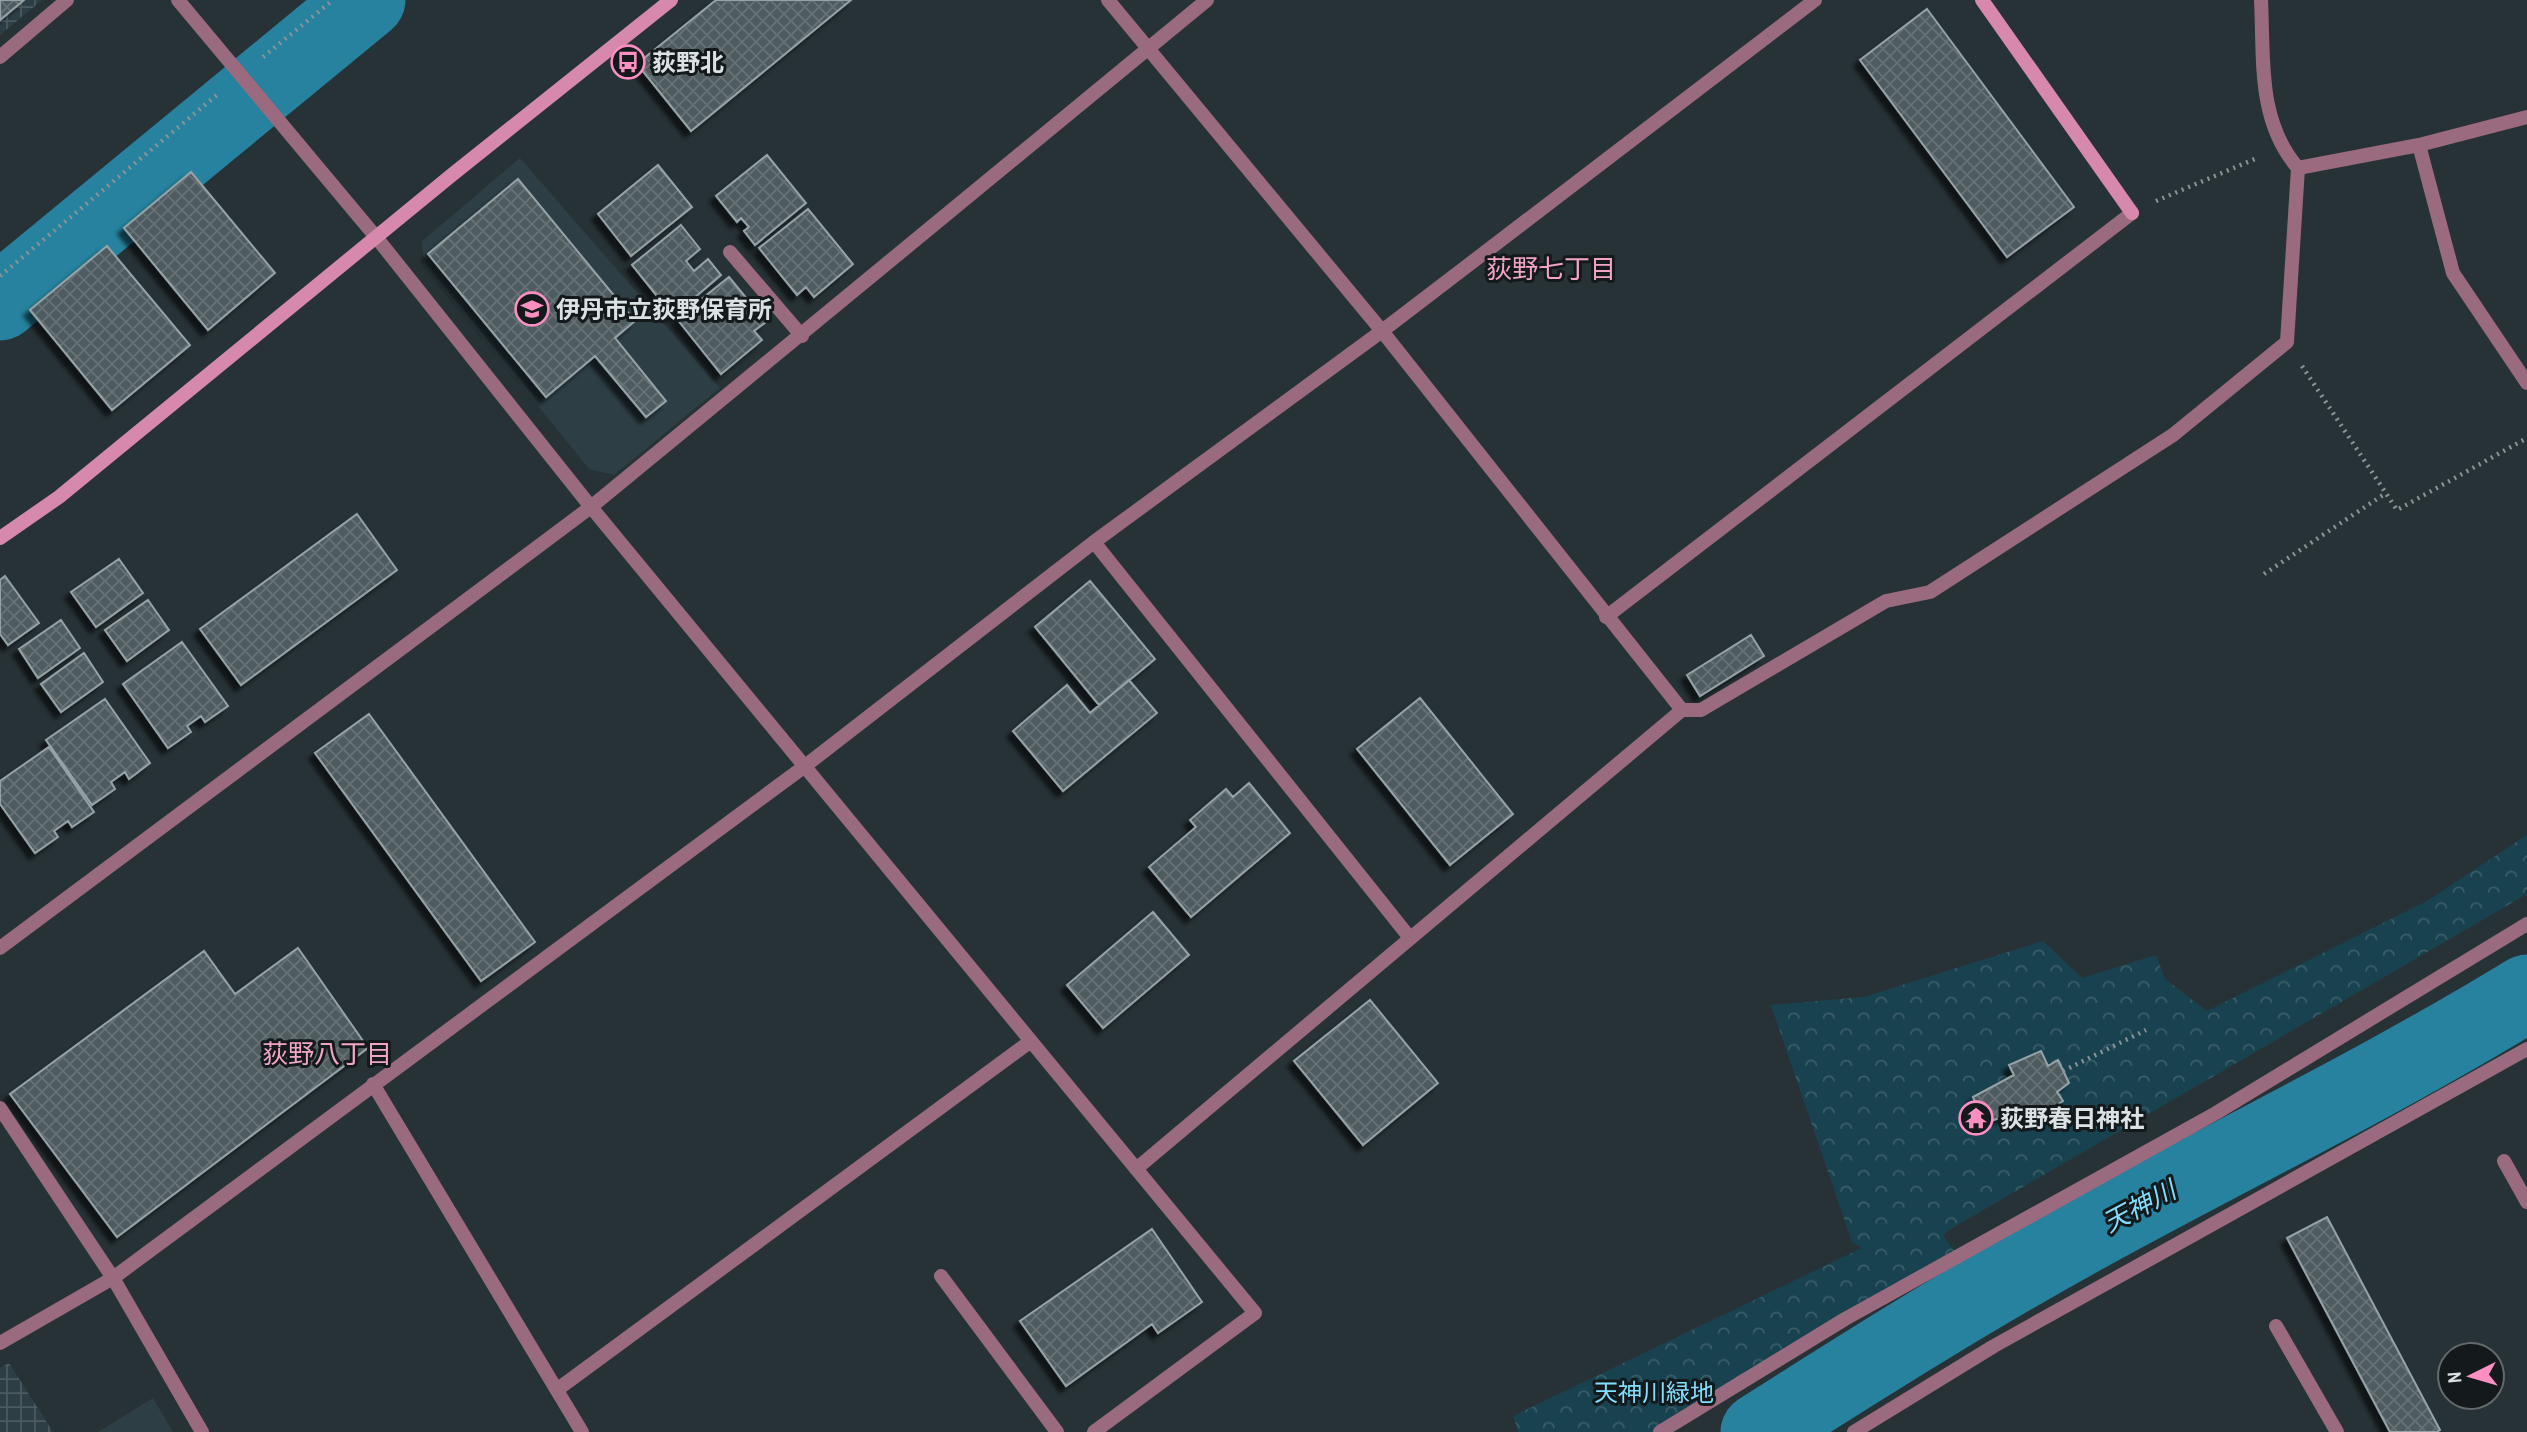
<svg xmlns="http://www.w3.org/2000/svg" width="2527" height="1432" font-family="'Archivo Narrow','Noto Sans JP',sans-serif">
<style>
.built{fill:#2d3e45}
.industrial{fill:url(#industrial-grid)}
.forest{fill:url(#forest-crowns)}
.lines{fill:none;stroke-linecap:round;stroke-linejoin:round}
.river{stroke:#26829e;stroke-width:77}
.building{fill:url(#building-cross-hatch);stroke:#95a2a7;stroke-width:2;filter:url(#shadow)}
.path{stroke:#8a9396;stroke-width:4.5;stroke-dasharray:2 5;stroke-linecap:butt}
.lane{stroke:#9a6a7f;stroke-width:14}
.street{stroke:#9a6a7f;stroke-width:14}
.secondary{stroke:#d689ab;stroke-width:14}
.labels{text-anchor:middle;dominant-baseline:central;stroke-width:6;stroke-linejoin:round;paint-order:stroke}
.poi-label{font-size:24px;font-weight:bold;fill:#dbe2e5;stroke:#14191b;text-anchor:start}
.park-label{font-size:24px;fill:#81ddfd;stroke:#14191b}
.neighbourhood-label{font-size:26px;fill:#f1a4c6;stroke:#14191b}
.water-label{font-size:26px;font-style:italic;fill:#81ddfd;stroke:#14191b}
</style>
<defs>
<pattern id="industrial-grid" width="8" height="8" patternUnits="userSpaceOnUse" patternTransform="scale(1.75)"><rect width="8" height="8" fill="#2d3e45"/><path d="M0 4h8M4 0v8" fill="none" stroke="#4b5a60"/></pattern>
<pattern id="forest-crowns" width="20" height="18" patternUnits="userSpaceOnUse" patternTransform="scale(1.75)"><rect width="20" height="18" fill="#194250"/><path d="M2 6a3 3 0 1 1 6 0M12 15a3 3 0 1 1 6 0" fill="none" stroke="#3a5d69"/></pattern>
<pattern id="building-cross-hatch" width="8" height="8" patternUnits="userSpaceOnUse" patternTransform="scale(1.75)"><rect width="8" height="8" fill="#4f5b5f"/><path d="M0 0l8 8M0 8l8-8" fill="none" stroke="#687276"/></pattern>
<filter id="shadow"><feDropShadow dx="-6" dy="6" stdDeviation="2" flood-color="#0009"/></filter>
</defs>
<rect width="100%" height="100%" fill="#273236"/>
<path class="built" d="M520,158L720,388L614,475L589,469L424,265L422,241Z
M153,1398L173,1432H98Z"/>
<path class="industrial" d="M0,0H42L0,35Z
M9,1363L53,1432H0V1368Z"/>
<path class="forest" d="M2527,835V894L1949,1230L1943,1235L1958,1256L1663,1432H1518L1513,1416L1862,1248L1852,1242L1771,1005L1864,997L2043,941L2082,978L2156,955L2165,979L2207,1011L2427,901Z"/>
<g class="lines">
<path class="river" d="M0,302L367,0
M1759,1432C1867,1363 1977,1294 2090,1232C2236,1152 2385,1080 2527,993"/>
</g>
<path class="building" d="M0,0H24L0,20Z
M716,0H851L691,131L637,64Z
M1927,9L2074,207L2007,257L1860,60Z
M767,155L806,203L755,245L744,231L749,227L741,218L737,222L716,196Z
M658,165L692,207L631,256L598,214Z
M191,172L275,273L208,330L124,228Z
M518,179L635,321L615,338L666,401L646,417L595,356L546,397L428,254Z
M808,209L853,264L814,297L806,287L797,295L759,248Z
M681,225L700,249L686,261L694,271L708,259L721,275L673,316L632,265Z
M107,246L190,345L112,410L30,310Z
M729,277L766,322L754,331L762,340L721,374L677,319Z
M357,514L397,570L241,685L200,629Z
M119,559L143,593L96,627L71,592Z
M5,576L39,623L8,645L0,634V580Z
M1090,581L1155,659L1099,705L1035,627Z
M148,600L169,630L127,661L105,630Z
M61,620L80,648L38,678L19,649Z
M1751,635L1764,656L1700,696L1687,675Z
M182,642L228,706L205,722L201,716L187,726L191,732L168,748L123,684Z
M84,653L103,682L61,712L41,684Z
M1129,680L1157,713L1063,791L1013,731L1067,685L1090,713Z
M1420,698L1513,814L1450,865L1357,749Z
M105,699L150,763L129,779L125,772L111,782L115,789L92,805L46,740Z
M369,714L535,942L481,981L315,753Z
M49,747L94,812L72,827L68,821L54,831L58,837L35,853L0,804V781Z
M1249,783L1290,833L1191,917L1149,867L1196,827L1190,820L1226,789L1233,797Z
M1153,912L1189,955L1103,1028L1067,985Z
M298,948L368,1048L117,1237L10,1094L204,951L235,994Z
M1370,1000L1438,1083L1363,1145L1294,1061Z
M2041,1051L2048,1066L2058,1060L2069,1083L2057,1092L2063,1101L2029,1123L2021,1109L1984,1124L1973,1097L2014,1075L2009,1065Z
M2327,1217L2440,1430L2437,1432H2390L2287,1238Z
M1152,1229L1202,1302L1158,1333L1152,1324L1066,1386L1020,1321Z"/>
<g class="lines">
<path class="path" d="M263,57L333,0
M2156,201L2257,158
M0,276L218,94
M2302,366L2397,510L2527,438
M2264,574L2386,493
M2063,1071L2146,1030"/>
<path class="lane" d="M730,252L802,336
M2504,1161L2527,1202
M941,1276L1057,1432"/>
<path class="street" d="M178,0L376,237L591,507L1255,1313L1094,1432
M1108,0L1382,331L1682,710L1136,1169
M2261,0C2264,59 2257,121 2298,168L2419,145L2527,117
M0,57L67,0
M2419,145L2453,273L2527,383
M1094,542L1410,938
M1606,617L2132,213
M1682,710H1701L1886,601L1930,592L2173,435L2287,342L2298,168
M0,948L591,507L1207,0
M373,1084L582,1432
M0,1108L113,1278L202,1432
M2276,1326L2337,1432
M0,1343L113,1278L805,766L1094,542L1382,331L1815,0
M558,1389L1031,1041
M1660,1432L1845,1319L2216,1113L2527,924
M1854,1432L1994,1346L2527,1049"/>
<path class="secondary" d="M1982,0L2132,213
M0,538L59,497L453,174L671,0"/>
</g>
<defs>
<symbol id="bus-ring" viewBox="-11 -11 22 22"><circle r="9.5" fill="#14191b" stroke="#fc8fc2" stroke-width="1.5"/><path d="M-5-6H5V4H4V6H2V4H-2V6H-4V4H-5ZM-3.5-4V0h7V-4ZM-3.5 1.2v1.5H-2V1.2ZM2 1.2v1.5H3.5V1.2Z" fill="#fc8fc2"/></symbol>
<symbol id="school-ring" viewBox="-11 -11 22 22"><circle r="9.5" fill="#14191b" stroke="#fc8fc2" stroke-width="1.5"/><path d="M0-5L7-2L0 1L-7-2ZM-4 1L0 2.5L4 1V4Q0 6-4 4Z" fill="#fc8fc2"/></symbol>
<symbol id="temple-ring" viewBox="-11 -11 22 22"><circle r="9.5" fill="#14191b" stroke="#fc8fc2" stroke-width="1.5"/><path d="M0-6L5-2H3V0L6.5 2.5H4V6H1.5V3h-3V6H-4V2.5H-6.5L-3 0V-2H-5Z" fill="#fc8fc2"/></symbol>
</defs>
<g fill-rule="evenodd">
<use href="#bus-ring" x="609" y="43" width="38" height="38"/>
<use href="#school-ring" x="513" y="290" width="38" height="38"/>
<use href="#temple-ring" x="1957" y="1099" width="38" height="38"/>
</g>
<g class="labels">
<g class="poi-label">
<text x="652" y="62">荻野北</text>
<text x="556" y="309">伊丹市立荻野保育所</text>
<text x="2000" y="1118">荻野春日神社</text>
</g>
<g class="park-label">
<text x="1654" y="1392">天神川緑地</text>
</g>
<g class="neighbourhood-label">
<text x="1551" y="268">荻野七丁目</text>
<text x="327" y="1053">荻野八丁目</text>
</g>
<g class="water-label">
<text transform="translate(2139 1206) rotate(-28)">天神川</text>
</g>
</g>
<g transform="translate(2471 1376) rotate(265)"><circle r="33" fill="#14191b" stroke="#64696c" stroke-width="2"/>
<path d="M0-5L12 26L0 18L-12 26Z" fill="#fc8fc2"/>
<text y="-10" font-size="19" font-weight="bold" text-anchor="middle" fill="#dbe2e5">N</text>
</g>
</svg>
